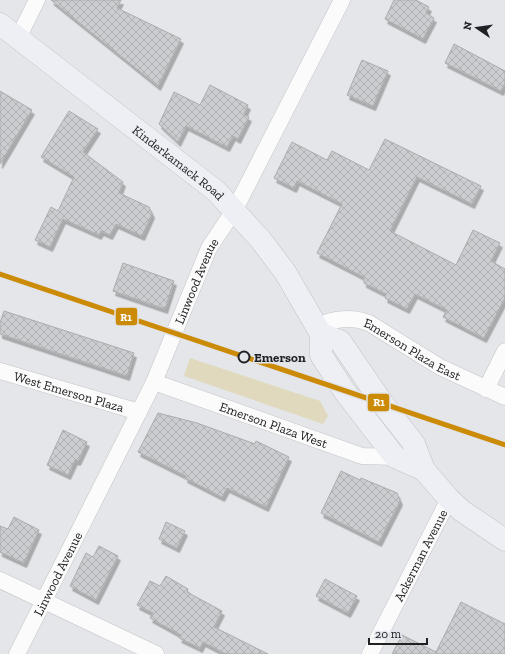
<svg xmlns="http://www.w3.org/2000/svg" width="505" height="654" font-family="'Zilla Slab',serif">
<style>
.green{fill:#e0d9be}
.building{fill:url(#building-cross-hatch);stroke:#aaabad;filter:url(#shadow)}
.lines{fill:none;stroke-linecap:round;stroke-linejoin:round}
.minor-casing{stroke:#c3c4c7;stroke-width:17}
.primary-casing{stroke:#c0c1c3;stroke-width:23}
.minor{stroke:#fbfbfc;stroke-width:16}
.primary{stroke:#edeff5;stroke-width:22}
.rail-1-casing{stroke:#e2e5eb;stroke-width:8}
.rail-1{stroke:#cc8b07;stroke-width:5}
.stop-dot{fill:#e2e5eb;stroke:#202123;stroke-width:2}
.labels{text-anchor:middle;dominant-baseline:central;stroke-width:3;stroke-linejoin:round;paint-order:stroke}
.street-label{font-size:13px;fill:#202123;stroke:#e2e5eb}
.stop-label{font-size:13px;font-weight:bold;fill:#202123;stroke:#e2e5eb;text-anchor:start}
.line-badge{stroke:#e2e5eb;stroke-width:1.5}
.badge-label{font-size:11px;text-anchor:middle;font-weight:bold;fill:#fff}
</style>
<defs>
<pattern id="building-cross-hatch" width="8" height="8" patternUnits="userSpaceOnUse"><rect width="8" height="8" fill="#cccdd0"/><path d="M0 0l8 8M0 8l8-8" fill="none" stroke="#afb0b2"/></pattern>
<filter id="shadow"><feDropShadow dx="2.5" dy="4.5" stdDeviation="0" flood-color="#0004"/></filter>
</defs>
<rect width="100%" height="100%" fill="#e4e6e9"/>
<path class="green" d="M190,358L320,401L328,416L323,424L184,376Z"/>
<path class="building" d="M51,0H121L117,8L181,39L158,86Z
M394,0H416L429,7L426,13L434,18L423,39L385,19Z
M454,44L505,71V83L501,91L445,63Z
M362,60L388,71L373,106L347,95Z
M210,85L248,105L244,114L249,117L238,139L233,136L227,147L186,126L178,142L159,124L174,92L200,105Z
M0,91L32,110L0,164Z
M69,111L98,129L83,152L123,182L119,193L149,207L152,214L142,236L116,224L110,235L101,231L99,235L63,219L50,247L35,240L51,207L58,211L74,177L41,157Z
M385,139L481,186L472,204L417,177L390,231L456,265L473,230L500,243L491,261L505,269V298L484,338L443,317L447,310L415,294L407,309L385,298L386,294L364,283V277L317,253L342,204L297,181L294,188L274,178L292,142L327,160L332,151L369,170Z
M123,263L174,281L165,309L113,291Z
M4,311L134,353L127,376L0,334V323Z
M158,413L197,423L255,444L256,441L289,457L266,507L227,488L222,497L185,478L186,476L138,452Z
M63,430L87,442L78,461L75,460L68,475L47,465Z
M341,471L360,480L361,478L397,493L400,501L379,542L321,513Z
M14,517L39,530L24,563L0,552V526L8,529Z
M166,522L185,531L177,548L159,539Z
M99,546L118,556L96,600L70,586L86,553L93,557Z
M166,576L188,589L187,592L222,611L214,627L268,654H226L203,642L200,648L179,638L181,635L150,618L153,613L137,605L150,581L160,586Z
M325,579L357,596L348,613L316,596Z
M461,602L505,624V654H392L402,635L436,652Z"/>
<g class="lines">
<defs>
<g id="minor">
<path d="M18,38L37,0"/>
<path id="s1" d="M316,326C334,319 350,316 369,323L440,367L505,397"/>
<path id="s2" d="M0,371L139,412"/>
<path id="s3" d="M154,382L362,456L395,457"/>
<path d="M486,389L505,351"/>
<path d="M0,580L156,654"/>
<path id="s4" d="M17,654L154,382L209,248L235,209L342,0"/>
<path id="s5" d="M370,654L449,499"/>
</g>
<g id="primary">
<path id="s6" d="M0,24L216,191L260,239L285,272L321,334V355L345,392L395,457L424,470"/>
<path d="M321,334L340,341L383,404L414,444L424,470L449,499L462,511L505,540"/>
</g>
</defs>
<use href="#minor" class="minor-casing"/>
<use href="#primary" class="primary-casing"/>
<use href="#minor" class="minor"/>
<use href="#primary" class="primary"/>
<defs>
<path id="rail-1" d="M0,274L505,445"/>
</defs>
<use href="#rail-1" class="rail-1-casing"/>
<use href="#rail-1" class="rail-1"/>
</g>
<circle class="stop-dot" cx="244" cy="357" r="5.5"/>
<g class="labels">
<g class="street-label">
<text stroke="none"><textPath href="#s6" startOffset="226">Kinderkamack Road</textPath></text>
<text stroke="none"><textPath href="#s4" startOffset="414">Linwood Avenue</textPath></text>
<text stroke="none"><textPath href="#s1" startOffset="105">Emerson Plaza East</textPath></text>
<text stroke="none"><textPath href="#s2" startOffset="72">West Emerson Plaza</textPath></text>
<text stroke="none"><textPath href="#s3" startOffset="127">Emerson Plaza West</textPath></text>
<text stroke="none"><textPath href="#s5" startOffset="111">Ackerman Avenue</textPath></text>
<text stroke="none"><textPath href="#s4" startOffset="90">Linwood Avenue</textPath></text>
</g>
<g class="stop-label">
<text x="254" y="357">Emerson</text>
</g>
</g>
<g class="line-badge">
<rect x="115" y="307" width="23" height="19" rx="4" fill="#cc8b07"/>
<rect x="367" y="393" width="23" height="19" rx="4" fill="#cc8b07"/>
</g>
<g class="badge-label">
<text x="126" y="321">R1</text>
<text x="379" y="406">R1</text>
</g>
<g transform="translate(477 28) rotate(283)" stroke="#e2e5eb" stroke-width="3" paint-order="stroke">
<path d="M0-3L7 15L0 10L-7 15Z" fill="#202123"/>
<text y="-6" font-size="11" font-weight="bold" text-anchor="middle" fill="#202123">N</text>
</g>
<path d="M369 638v6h58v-6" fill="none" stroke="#202123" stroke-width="2"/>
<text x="375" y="638" font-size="12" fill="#202123" stroke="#e2e5eb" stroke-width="3" paint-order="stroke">20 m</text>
</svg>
